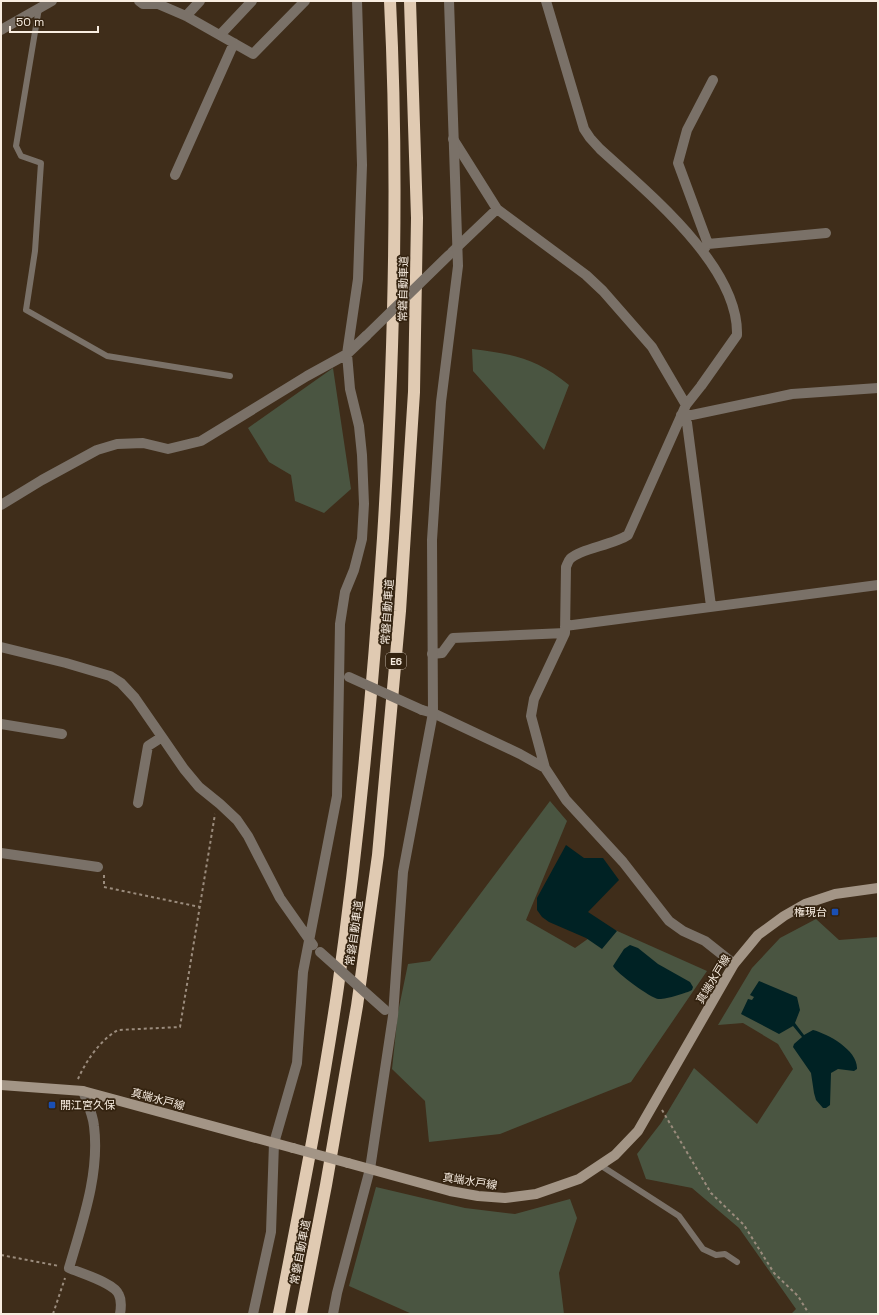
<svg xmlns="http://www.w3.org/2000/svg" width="879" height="1315" font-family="'Space Grotesk','Noto Sans JP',sans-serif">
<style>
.green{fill:#4a5541}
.water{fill:#002224}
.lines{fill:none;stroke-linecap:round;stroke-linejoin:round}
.path{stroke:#9b8c7d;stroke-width:2;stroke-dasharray:3 3;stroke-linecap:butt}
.service{stroke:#7a7168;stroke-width:6}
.minor{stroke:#7a7168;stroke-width:10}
.tertiary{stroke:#7a7168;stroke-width:10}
.secondary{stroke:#a39586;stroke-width:10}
.motorway{stroke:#e0cab2;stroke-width:12}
.minor-bridge{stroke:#7a7168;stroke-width:10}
.secondary-bridge{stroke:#a39586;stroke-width:10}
.transit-dot{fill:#1a4fb4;stroke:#342310;stroke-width:1.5}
.labels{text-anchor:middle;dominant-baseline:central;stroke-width:3.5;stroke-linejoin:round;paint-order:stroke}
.shield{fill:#342310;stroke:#bdb0a2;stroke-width:1}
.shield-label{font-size:10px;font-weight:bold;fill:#f8ede1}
.street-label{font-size:11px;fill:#f8ede1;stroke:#342310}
.poi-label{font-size:11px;fill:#f8ede1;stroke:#342310;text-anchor:end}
</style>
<rect width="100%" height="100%" fill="#3f2d1a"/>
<path class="green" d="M472,349C513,354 536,358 569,385L544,450L473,371Z
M333,368L351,489L324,513L295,501L291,475L269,462L248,428Z
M550,801L567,821L526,920L575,948L606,926L707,971L631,1082L500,1134L429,1142L425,1101L392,1069L398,1012L408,964L430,961Z
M816,919L839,940L878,937V1314H791L796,1309L739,1228L692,1188L646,1179L637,1154L661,1123L694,1068L757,1124L793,1069L778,1044L743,1023L718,1025L752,968L780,938Z
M376,1187L465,1208L515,1214L570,1199L577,1218L559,1273L564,1314H412L349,1286Z"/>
<path class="water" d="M566,845L584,858H603L619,880L588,912L617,931L602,949L586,938L549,922L542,917L537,910V898Z
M630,945L638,948L658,964L690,982L693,987L692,990C687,993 664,1000 658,999C651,998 616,973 613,966L624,949Z
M759,981L797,997L800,1010L795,1023L804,1035L813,1030C828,1034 858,1050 857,1069L854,1071L838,1069L831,1073L830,1105L826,1108H823L816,1100L814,1093L811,1073L793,1047L794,1044L802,1037L793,1026L779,1034L741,1014L748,999L752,1000L754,997L750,995Z"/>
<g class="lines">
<path class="path" d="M104,875V887L200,907
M78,1079C86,1061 100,1040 118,1030L180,1027L215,814
M662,1110L711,1193L744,1225L774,1273L798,1296L809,1314
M1,1255L59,1266
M53,1314L65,1278"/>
<path class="service" d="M39,8L16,146L21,156L41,163L35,251L26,310L107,356L230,376
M600,1165L679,1216L703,1249L716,1255L725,1254L737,1262"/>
<path class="minor" d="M139,1L143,4H158L186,16L253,54L305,1
M186,16L200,1
M1,30L52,1
M220,35L252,1
M453,139L497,209L586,275L603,291L652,347L686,405
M175,175L234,43
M708,244L678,163L687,130L713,80
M704,249L708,244L826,233
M452,252L497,209
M681,415H692L792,394L878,388
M681,415L687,423L711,606
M1,505L42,480L97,450L117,444L143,443L168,449L201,441L307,376L347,354L366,336
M565,626L878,585
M1,647L66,663L110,676L121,683L135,698L162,737
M432,654L442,653L453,638L565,633
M422,710L433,713L520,754L545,768L566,800L623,862L669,921L683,931L705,941L734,964
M1,724L62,734
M545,768L531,716L534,699L565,633L566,567C567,565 568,561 570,559C579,549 613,545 628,535L686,405L701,386L737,335C739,266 647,192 600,149L590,138L584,129L546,1
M138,803L148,746L162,737L184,769L199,787L220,804L237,820L248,836L280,898L313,945
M1,853L98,867
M83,1091C87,1102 93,1115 94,1126C100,1174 82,1223 69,1268C80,1273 115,1283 119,1295C122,1301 121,1308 120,1314
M253,1314L271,1232L274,1143L297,1063L303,972L337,796L340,624L345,592L354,570L362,539L364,504L362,455L359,426L350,389L347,354L358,279L362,165L357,1"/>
<path class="tertiary" d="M333,1314L337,1293L370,1169L393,1016L403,872L433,713L432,540L441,402L458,266L449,1"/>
<path class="secondary" d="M1,1085L83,1091L293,1148
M348,1163L450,1191L478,1196L505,1198L536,1194L579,1179L615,1155L638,1131L734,964L758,935L784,916L805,904L835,894L878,888"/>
<path class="motorway" d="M279,1314C300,1205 322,1097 338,987C359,838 373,688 383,538C394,360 399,180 390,1
M301,1314L326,1185L357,1006L378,855L400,611L414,392L417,218L410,1"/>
<path class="minor-bridge" d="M366,336L449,255
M349,677L422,710
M320,952L385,1010"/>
<path class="secondary-bridge" d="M293,1148L348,1163"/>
</g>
<g class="transit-dot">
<rect x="831" y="908" width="8" height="8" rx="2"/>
<rect x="48" y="1101" width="8" height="8" rx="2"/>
</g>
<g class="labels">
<rect class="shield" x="386" y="653" width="20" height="16" rx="3"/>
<g class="shield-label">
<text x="396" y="661">E6</text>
</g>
<g class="street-label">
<text transform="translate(403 289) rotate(-89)">常磐自動車道</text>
<text transform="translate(387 612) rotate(-86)">常磐自動車道</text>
<text transform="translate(354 933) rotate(-82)">常磐自動車道</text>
<text transform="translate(713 979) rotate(-59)">真端水戸線</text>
<text transform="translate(158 1099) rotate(15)">真端水戸線</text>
<text transform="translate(470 1181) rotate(9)">真端水戸線</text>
<text transform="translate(300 1252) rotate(-79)">常磐自動車道</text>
</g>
<g class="poi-label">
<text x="827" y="912">権現台</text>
<text x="60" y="1105" text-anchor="start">開江宮久保</text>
</g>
</g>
<rect width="879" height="1315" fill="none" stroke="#f8ede1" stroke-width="4"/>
<path d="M10 26v6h88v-6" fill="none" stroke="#f8ede1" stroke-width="2"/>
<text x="16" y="26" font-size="12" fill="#f8ede1" stroke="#342310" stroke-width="3" paint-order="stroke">50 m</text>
</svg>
